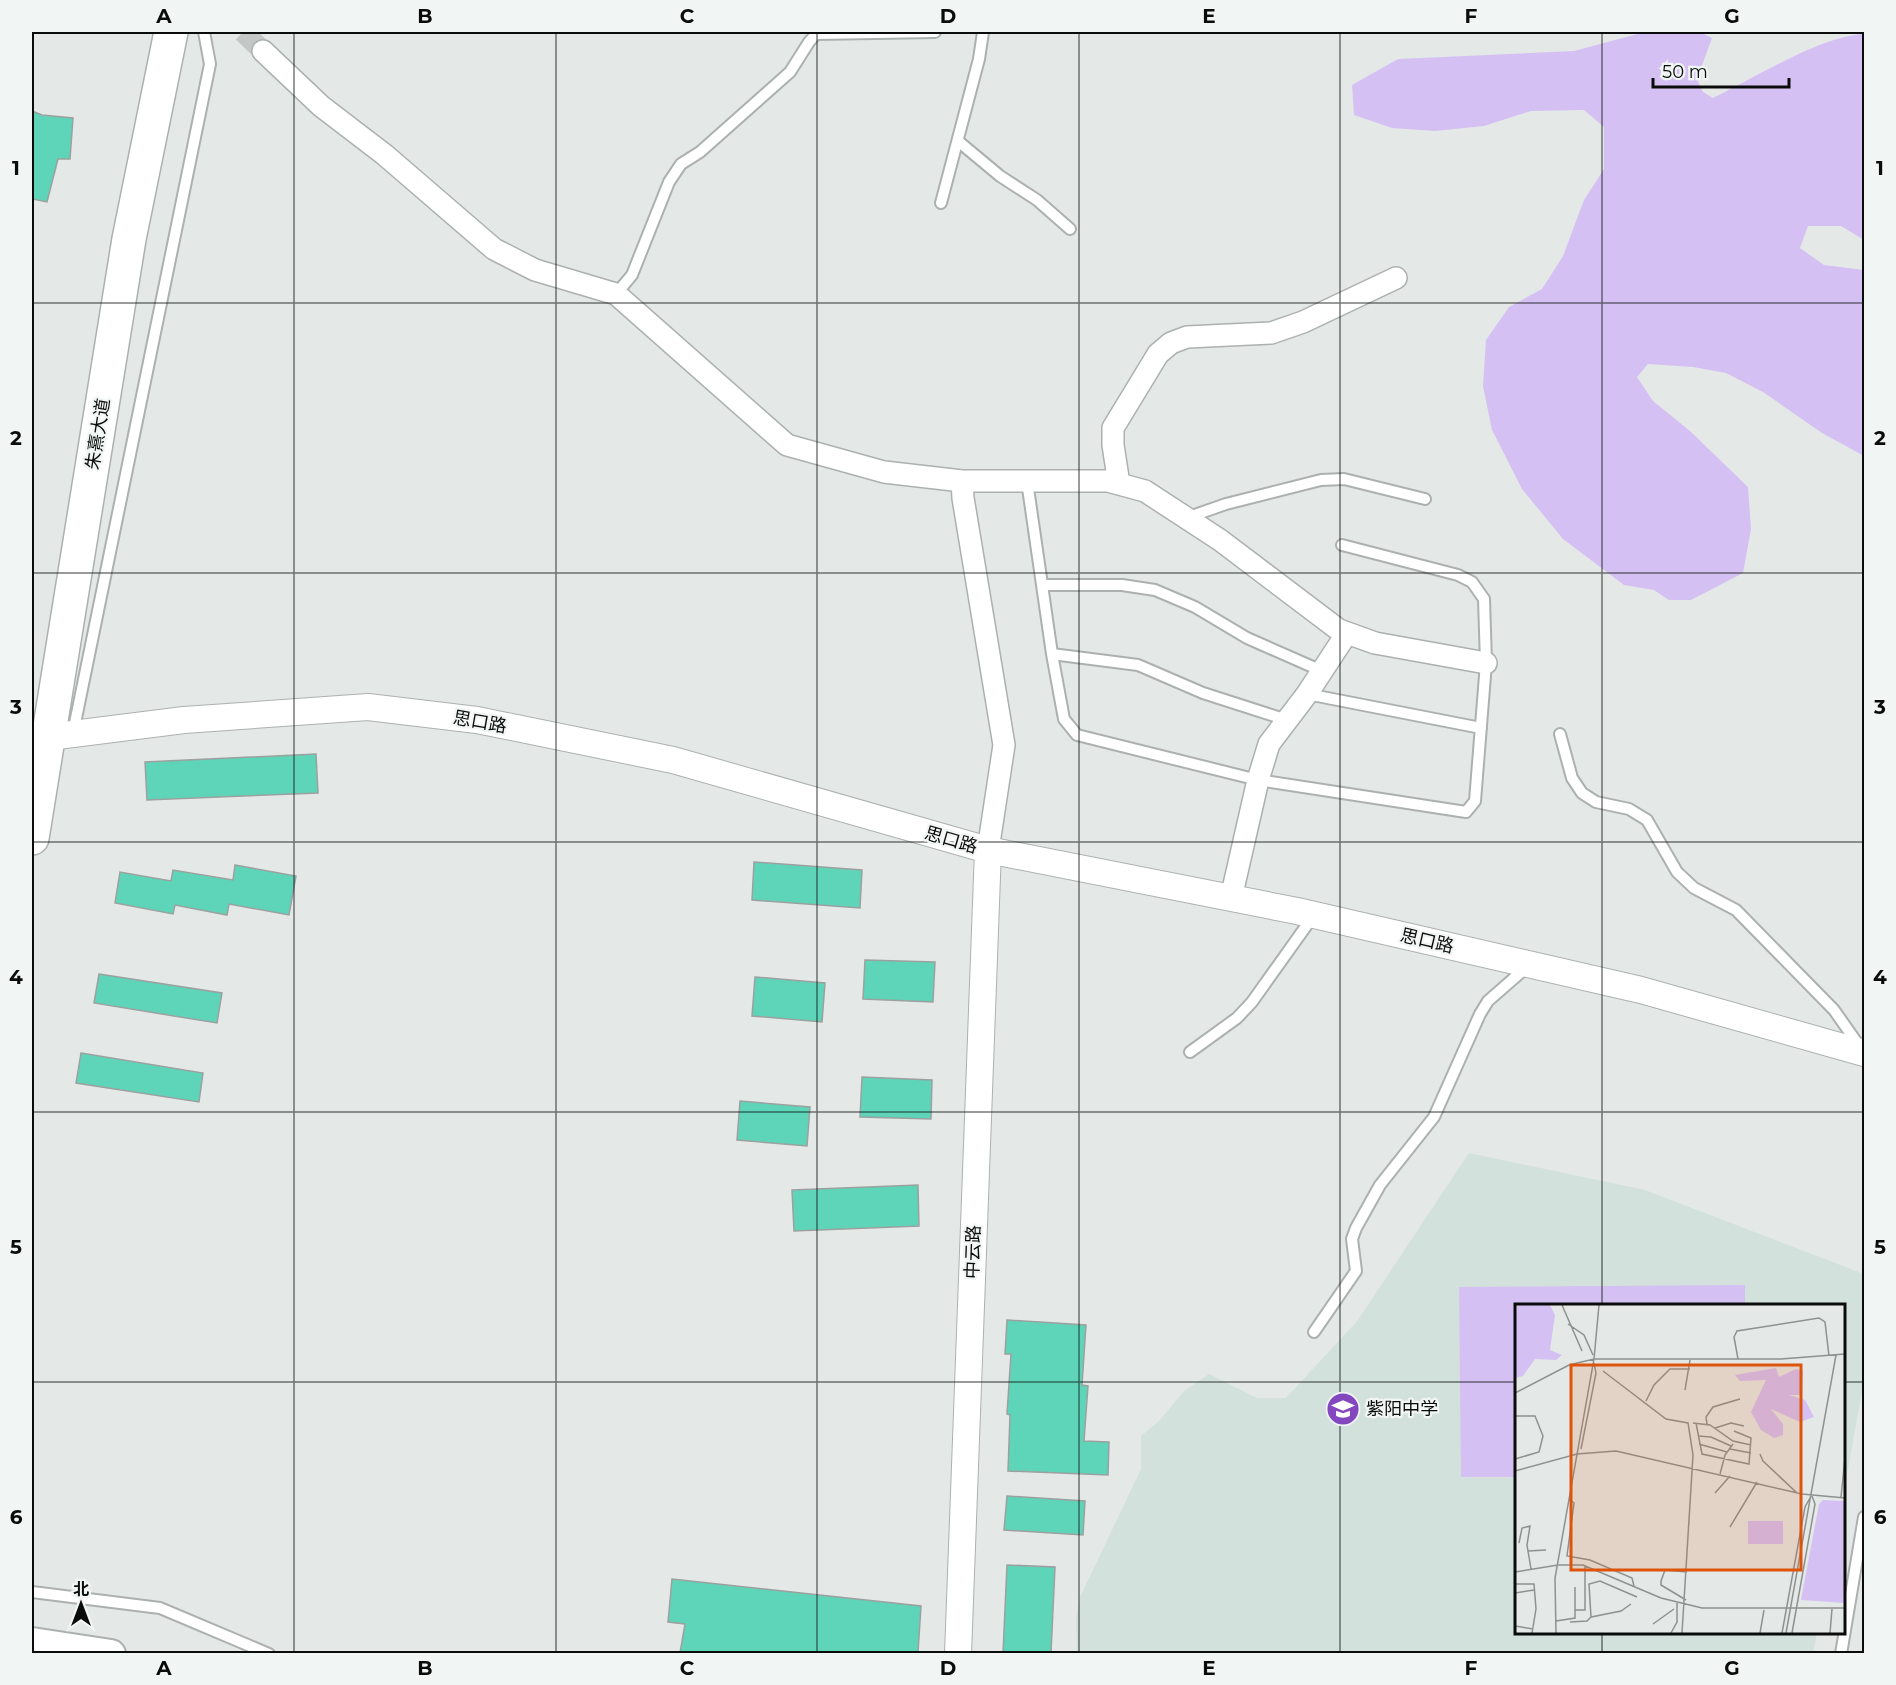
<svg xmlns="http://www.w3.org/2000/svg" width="1896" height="1685" font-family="Montserrat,'Noto Sans SC',sans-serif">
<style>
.built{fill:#d3e1dc}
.green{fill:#d5c0f3}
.building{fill:#5ed4b9;stroke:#9ca19f;stroke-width:1.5}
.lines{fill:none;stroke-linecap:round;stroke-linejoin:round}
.minor-tunnel{stroke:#c3c8c6;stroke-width:21;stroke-dasharray:21 10;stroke-linecap:butt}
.service-casing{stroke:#acb1b0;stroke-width:14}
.minor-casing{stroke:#acb1b0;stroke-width:24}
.tertiary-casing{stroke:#acb1b0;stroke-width:28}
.secondary-casing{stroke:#acb1b0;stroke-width:32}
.primary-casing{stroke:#acb1b0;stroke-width:36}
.service{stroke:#fff;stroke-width:10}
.minor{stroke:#fff;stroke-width:21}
.tertiary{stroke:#fff;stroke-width:26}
.secondary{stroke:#fff;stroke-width:28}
.primary{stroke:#fff;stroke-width:33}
.grid{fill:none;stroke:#0a0c0b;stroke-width:1.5;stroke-opacity:0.55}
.labels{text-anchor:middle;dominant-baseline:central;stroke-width:4.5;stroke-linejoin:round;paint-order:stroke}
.street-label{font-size:18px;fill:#0a0c0b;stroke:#f1f6f5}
.poi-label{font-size:18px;fill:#0a0c0b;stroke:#f1f6f5;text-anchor:start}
.inset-road{fill:none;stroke:#8d918f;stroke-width:1.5}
.view{fill:#dd550c;fill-opacity:0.15;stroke:#dd550c;stroke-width:3}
.inset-edge{fill:none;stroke:#0a0c0b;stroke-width:3}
.neatline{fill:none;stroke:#0a0c0b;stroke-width:2}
.grid-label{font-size:20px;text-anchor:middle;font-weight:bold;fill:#0a0c0b}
</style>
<rect width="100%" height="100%" fill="#e4e9e7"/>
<path class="built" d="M1469,1153L1645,1190L1864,1274V1381L1844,1491V1306H1516V1632L1817,1633L1813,1653L1077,1654L1076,1619L1080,1597L1141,1469V1436L1160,1420L1184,1391L1209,1374L1257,1398H1286L1358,1320Z"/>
<path class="green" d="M1645,32H1700L1712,38L1697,79L1703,92L1713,98C1755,78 1820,36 1864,34V240L1841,226H1808L1800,248L1824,265L1864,270V456L1822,433L1763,392L1726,373L1693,367L1648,364L1637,377L1653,401L1690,431L1748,487L1751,529L1743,573L1691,600H1669L1654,590L1624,585L1563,539L1522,489L1492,430L1483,386L1486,340L1509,307L1542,289L1563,256L1584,200L1604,169V127L1584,110L1531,111L1484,126L1435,131L1392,128L1354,115L1352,85L1398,59L1574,51Z
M1745,1285V1305L1516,1306V1477H1461L1459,1287Z"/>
<path class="building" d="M32,111L42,115L73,118L70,159H58L47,202L32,199Z
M316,754L318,793L147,800L145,762Z
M754,862L862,870L860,908L752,900Z
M235,865L296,876L289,915L229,904L227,915L175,905L173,914L115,903L120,872L171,881L173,870L233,880Z
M865,960L935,962L933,1002L863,999Z
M99,974L222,993L217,1023L94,1003Z
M755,977L825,983L822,1022L752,1016Z
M81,1053L203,1073L199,1102L76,1083Z
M862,1077L932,1080L931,1119L860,1117Z
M740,1101L810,1107L807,1146L737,1140Z
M918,1185L919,1226L794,1231L792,1190Z
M1007,1320L1086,1325L1082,1385L1088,1386L1084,1441L1109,1442L1108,1475L1008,1471L1010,1415L1007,1414L1011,1354H1005Z
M1007,1496L1085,1501L1083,1535L1004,1530Z
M1007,1565L1055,1567L1051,1653H1003Z
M672,1579L921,1606L918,1653H680L685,1624L668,1622Z"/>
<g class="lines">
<path class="minor-tunnel" d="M243,32L263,51"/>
<defs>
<path id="service" d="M958,141L1000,176L1037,200L1070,229
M941,203L979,59L983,32
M616,294L632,275L669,182L681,164L700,152L790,72L809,42L816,34L935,32
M1027,481L1052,654L1064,719L1077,735L1258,780L1466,812L1475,801L1486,663L1484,599L1472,582L1458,575L1342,545
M1186,518L1226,504L1321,480L1344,479L1425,499
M1043,585H1122L1155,590L1195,607L1247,638L1322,671
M1052,654L1138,665L1203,693L1287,720
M1307,694L1481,728
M73,733L210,64L204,32
M1560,734L1572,778L1582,793L1596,802L1629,809L1647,820L1677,872L1694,888L1736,910L1834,1010L1860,1047
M1190,1052L1237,1018L1252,1002L1314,915
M1314,1332L1356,1271L1352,1239L1356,1228L1380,1185L1434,1117L1480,1014L1488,1001L1528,966
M32,1592L160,1608L269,1654
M1841,1654L1864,1517"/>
<path id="minor" d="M263,51L321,106L385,155L494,249L535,270L616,294L787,445L884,472L962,481L963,498L1004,745L988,850
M962,481H1108L1145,491L1220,540L1339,630L1375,643L1486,663
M1119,484L1113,445V428L1158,354L1171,343L1187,337L1271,333L1303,322L1396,278
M1231,898L1258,780L1269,744L1307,694L1347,633"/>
<path id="tertiary" d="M32,741L49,737L184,720L368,707L477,720L673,760L988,850L1297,911L1641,990L1864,1053
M958,1654L988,850"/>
<path id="secondary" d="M32,1642L111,1654"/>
<path id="primary" d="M32,838L129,239L171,32"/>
</defs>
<use href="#service" class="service-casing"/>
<use href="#minor" class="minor-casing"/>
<use href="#tertiary" class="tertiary-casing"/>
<use href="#secondary" class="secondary-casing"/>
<use href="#primary" class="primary-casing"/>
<use href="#service" class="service"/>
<use href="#minor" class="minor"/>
<use href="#tertiary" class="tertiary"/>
<use href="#secondary" class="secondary"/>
<use href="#primary" class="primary"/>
</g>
<path class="grid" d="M294,32V1654M556,32V1654M817,32V1654M1079,32V1654M1340,32V1654M1602,32V1306M32,303H1864M32,573H1864M32,842H1864M32,1112H1864M32,1382H1516M1844,1382H1864M1602,1632V1654"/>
<defs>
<symbol id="school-disc" viewBox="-11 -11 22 22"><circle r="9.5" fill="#8348bf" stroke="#f1f6f5"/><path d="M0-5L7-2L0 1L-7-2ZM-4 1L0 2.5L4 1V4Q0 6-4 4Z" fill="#fff"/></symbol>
</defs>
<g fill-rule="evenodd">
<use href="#school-disc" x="1324" y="1390" width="38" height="38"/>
</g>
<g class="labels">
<g class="street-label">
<text transform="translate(98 434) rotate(-81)">朱熹大道</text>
<text transform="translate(480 722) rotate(10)">思口路</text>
<text transform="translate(951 840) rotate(16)">思口路</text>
<text transform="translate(1427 941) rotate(13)">思口路</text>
<text transform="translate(973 1252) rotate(-88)">中云路</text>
</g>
<g class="poi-label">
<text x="1366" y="1409">紫阳中学</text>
</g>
</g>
<g transform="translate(1515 1304)">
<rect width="330" height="330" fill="#e4e9e7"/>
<path d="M0,1H35L40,11L35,46L47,51L41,56L20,55L8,72L0,74ZM261,64L264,73L281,65L288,67L287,91H274L290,96L299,113L285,118L256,105L268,120V131L259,134L246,126L236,108L251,76L225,77L220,71ZM308,196L330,197V299L286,296L304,200ZM233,217H268V240H233Z" fill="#d5c0f3"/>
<path class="inset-road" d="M47,1L67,47M53,20L69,31L78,51M223,55L219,33L222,27L304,14L310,18L314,52M88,67L151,115L173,119L178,151L167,329M170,86L175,56M0,89L54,61L79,55H266L330,50M131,97L139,81L155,65H175M0,112H20L28,132L24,148L0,155M178,119L195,121L218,137L236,141M181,119L187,150L234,160L236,134L219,127M192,120L191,113L198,103L225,95M200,124L216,119L229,122M183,132L196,133L216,142M184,140L212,148M66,145L81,69L79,59M215,145L236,149M245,150L248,157L282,189M0,167L62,150L101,147L287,190L330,194M205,170L210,151L218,140M200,189L215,172M326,193L330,154M54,195L59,199L52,252L75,256L117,274L119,282M215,223L242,178M4,239L7,224L15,222L12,241L16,265M13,247L31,246M0,268L43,261H68L146,294L187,304H330M0,280H19L21,305L17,329M0,289L19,286M171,296L146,281V277L150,266L172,268M116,300L106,307L76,313L74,280L85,277L122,293M60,306H70V262M41,317L60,314V283M55,318L72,317L76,313M138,320L159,305M0,322L18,325M41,329L40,274L79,55L84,1M156,329L162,318V298M245,329L249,306M267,329L290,203L295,194M271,329L321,51M277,329L300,200L297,192M315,329L317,305"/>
<path class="view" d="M56,61H286V266H56Z"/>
<rect width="330" height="330" class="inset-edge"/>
</g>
<rect width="1896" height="1685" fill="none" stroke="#f1f6f5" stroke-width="66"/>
<g transform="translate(81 1604)" stroke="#f1f6f5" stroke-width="4.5" paint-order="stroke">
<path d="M0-4.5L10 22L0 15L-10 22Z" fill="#0a0c0b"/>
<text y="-9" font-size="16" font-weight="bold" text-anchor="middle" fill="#0a0c0b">北</text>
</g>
<path d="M1653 78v9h136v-9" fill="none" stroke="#0a0c0b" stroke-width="3"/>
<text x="1662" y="78" font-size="18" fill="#0a0c0b" stroke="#f1f6f5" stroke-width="4.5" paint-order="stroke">50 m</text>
<rect x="33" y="33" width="1830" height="1619" class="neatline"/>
<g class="grid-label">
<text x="164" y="23">A</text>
<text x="425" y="23">B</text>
<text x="687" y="23">C</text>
<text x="948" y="23">D</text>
<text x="1209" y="23">E</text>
<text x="1471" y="23">F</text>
<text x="1732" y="23">G</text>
<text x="16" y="175">1</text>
<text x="1880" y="175">1</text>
<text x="16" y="445">2</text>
<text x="1880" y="445">2</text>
<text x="16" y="714">3</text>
<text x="1880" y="714">3</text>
<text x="16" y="984">4</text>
<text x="1880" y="984">4</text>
<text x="16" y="1254">5</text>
<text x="1880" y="1254">5</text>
<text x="16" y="1524">6</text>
<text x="1880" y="1524">6</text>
<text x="164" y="1675">A</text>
<text x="425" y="1675">B</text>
<text x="687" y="1675">C</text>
<text x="948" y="1675">D</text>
<text x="1209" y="1675">E</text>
<text x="1471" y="1675">F</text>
<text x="1732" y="1675">G</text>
</g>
</svg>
